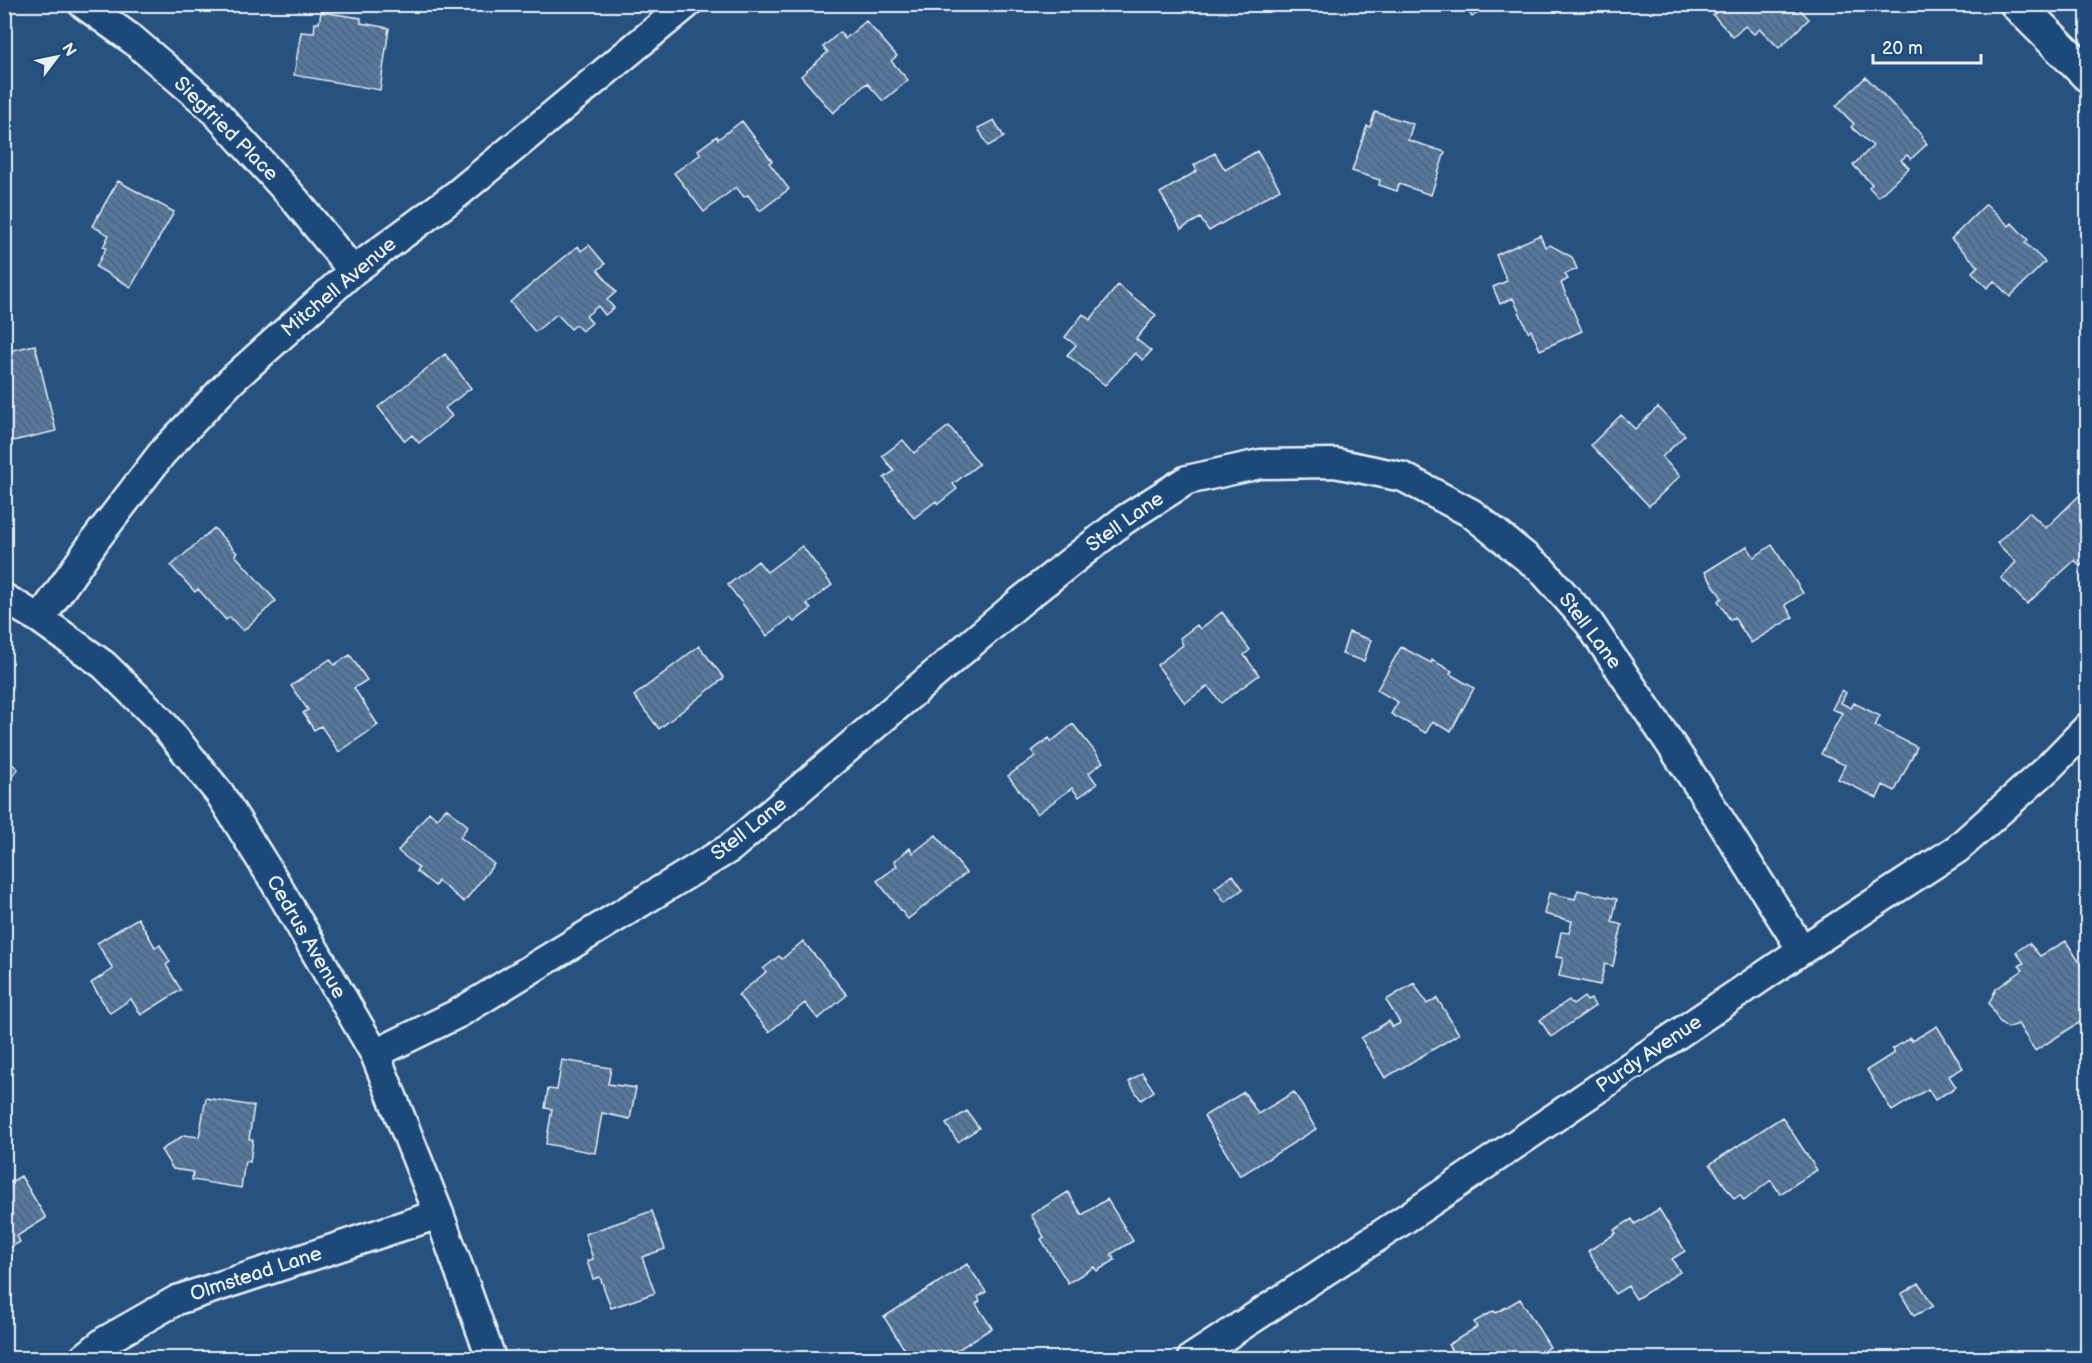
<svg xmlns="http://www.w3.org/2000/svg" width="2092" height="1363" font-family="'Balsamiq Sans',sans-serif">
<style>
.building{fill:url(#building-back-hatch);stroke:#e8f1f8;stroke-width:1.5}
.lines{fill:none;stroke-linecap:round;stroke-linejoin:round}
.street-casing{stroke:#e8f1f8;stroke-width:33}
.secondary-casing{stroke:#e8f1f8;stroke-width:38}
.street{stroke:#1f4a7a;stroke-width:28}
.secondary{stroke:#1f4a7a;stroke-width:33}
.labels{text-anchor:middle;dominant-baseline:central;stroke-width:5;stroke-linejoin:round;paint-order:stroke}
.street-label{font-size:20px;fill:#e8f1f8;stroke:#1f4a7a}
</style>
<defs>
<pattern id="building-back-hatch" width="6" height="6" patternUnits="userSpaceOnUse" patternTransform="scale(1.5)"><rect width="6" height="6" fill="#57789d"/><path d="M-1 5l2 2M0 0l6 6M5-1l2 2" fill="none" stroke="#4f6278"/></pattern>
</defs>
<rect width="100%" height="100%" fill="#27517f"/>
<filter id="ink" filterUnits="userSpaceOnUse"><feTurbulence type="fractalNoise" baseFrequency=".0167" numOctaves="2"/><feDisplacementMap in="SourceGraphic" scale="12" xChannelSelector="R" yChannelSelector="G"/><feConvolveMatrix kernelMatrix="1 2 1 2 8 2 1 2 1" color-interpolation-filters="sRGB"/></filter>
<g filter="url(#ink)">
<path class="building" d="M1464,4H1489L1472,17Z
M1725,4H1795L1809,19L1779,48L1760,29L1754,34L1745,26L1733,37L1713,15Z
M321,12L361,18V23L389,28L380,90L294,75L301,32L314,33L315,23H319Z
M866,21L897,56L891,61L908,80L883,101L867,83L833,113L801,76L828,52L823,47L840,32L845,39Z
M1866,77L1923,136L1922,138L1927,144L1911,159L1907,155L1901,160L1909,168L1878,197L1869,187L1872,184L1853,165L1873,146L1851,127L1854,124L1836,106Z
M1375,112L1413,124L1408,140L1445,152L1431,195L1399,184L1397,191L1379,185L1380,180L1352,171L1367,126L1370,127Z
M994,120L1004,137L988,146L978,128Z
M742,121L772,161L769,163L789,189L760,211L748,195L744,197L736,187L704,212L674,173L701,154L698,150L717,136L718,139Z
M1257,151L1280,189L1209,231L1200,218L1181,229L1160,193L1197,171L1194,165L1215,153L1225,170Z
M118,181L174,212L131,287L96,267L106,248L103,247L109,235L92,226Z
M1986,204L2009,226L2012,223L2028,240L2025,243L2045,262L2010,297L1994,281L1987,288L1972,272L1978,266L1951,239Z
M1540,235L1545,247L1550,245L1572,257L1577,269L1565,274L1568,279L1561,283L1582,331L1540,350L1531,330L1528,332L1513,298L1500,304L1493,287L1507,281L1496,255Z
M589,245L605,264L598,270L616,292L607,300L614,308L605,315L598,306L586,316L592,323L582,331L576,325L571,329L557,314L535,332L510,302L578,246L581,251Z
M1118,285L1156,315L1136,339L1151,351L1143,360L1135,353L1105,385L1067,355L1076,345L1065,337L1083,314L1090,320Z
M35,345L56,431L4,443V352Z
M445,354L471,388L445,408L452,416L419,443L412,435L405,441L378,407Z
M1658,407L1685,435L1662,457L1680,476L1649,506L1591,445L1621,415L1635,429Z
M949,426L979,464L953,484L957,489L938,504L936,501L914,518L884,478L894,471L882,456L903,440L914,453Z
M2084,491L2088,494V559L2080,566L2075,560L2027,604L2001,578L2016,562L1997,543L2029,512L2046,528Z
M214,528L237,553L235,555L276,601L243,631L230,617L226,620L198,589L195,592L171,566Z
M1772,545L1803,593L1785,605L1793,617L1751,643L1734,617L1730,620L1718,601L1722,598L1705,572L1747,546L1754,557Z
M802,546L832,585L807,604L811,609L794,622L790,618L767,636L728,585L758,561L767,572Z
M1222,612L1250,650L1244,655L1259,675L1221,703L1208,686L1185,703L1157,665L1183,645L1180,638L1197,625L1200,629Z
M1349,632L1371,640L1364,661L1342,654Z
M699,646L724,678L659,729L634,696Z
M1401,647L1431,663L1432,660L1452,671L1450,674L1474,688L1451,731L1432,722L1426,733L1391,714L1398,702L1377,690Z
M350,655L367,680L354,688L378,725L339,752L321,726L314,730L303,713L308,710L291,686L330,659L334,665Z
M1842,690L1846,693L1841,703L1851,708L1854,703L1880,716L1875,726L1917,747L1895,791L1883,785L1877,798L1838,779L1845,765L1821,754L1842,713L1832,709Z
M1073,724L1103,762L1089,773L1097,784L1079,797L1072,788L1037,814L1008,776L1035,756L1032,751L1049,738L1051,742Z
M4,757L18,769L4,786Z
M446,808L468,826L460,837L494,864L464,902L438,881L435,886L416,871L419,868L398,851L429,812L437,819Z
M936,835L966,873L908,919L877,881L897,866L894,861L910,848L913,853Z
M1233,875L1243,889L1225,902L1215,888Z
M1578,890L1617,899L1612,922L1622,925L1613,966L1605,964L1600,985L1559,976L1563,958L1556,957L1561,932L1569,933L1572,921L1544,914L1549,893L1575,899Z
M138,918L155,947L160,945L170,962L166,965L181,990L141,1015L131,999L110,1013L91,983L113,969L97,943Z
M803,941L847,995L818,1019L805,1003L769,1032L738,995L766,972L763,969L779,956L782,959Z
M2066,941L2088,976V1017L2035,1051L2018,1024L2008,1028L1999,1021L1989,1003L1996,989L2023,970L2019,966L2024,963L2016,952L2029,943L2040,956Z
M1414,983L1427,1004L1437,998L1459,1034L1385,1078L1361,1038L1389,1021L1393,1027L1400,1023L1386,1000Z
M1584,997L1587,1001L1591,999L1595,1006L1551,1037L1540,1020L1569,1000L1573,1005Z
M1937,1026L1963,1068L1949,1076L1956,1087L1935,1100L1928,1089L1892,1111L1867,1070L1894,1053L1892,1049L1910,1038L1912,1041Z
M562,1060L611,1068L608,1084L636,1088L630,1119L602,1113L595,1153L546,1144L552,1109L545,1108L548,1089L557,1090Z
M1142,1073L1154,1091L1141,1100L1129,1082Z
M1244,1092L1258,1114L1294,1092L1316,1129L1240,1176L1204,1116Z
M206,1098L254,1106L249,1139L253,1140L250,1162L245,1161L241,1188L192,1180L193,1172L173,1169L161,1150L184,1135L199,1137Z
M967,1111L979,1128L958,1142L946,1124Z
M1782,1117L1817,1170L1780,1194L1771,1180L1744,1201L1740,1195L1734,1199L1710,1164Z
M21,1176L46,1218L17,1236L20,1242L4,1251V1186Z
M1068,1192L1082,1215L1107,1199L1133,1241L1111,1254L1115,1260L1097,1271L1094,1267L1068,1283L1041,1239L1044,1237L1031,1215Z
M1659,1209L1685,1251L1672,1259L1680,1272L1636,1299L1628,1286L1615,1294L1588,1251L1616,1233L1614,1230L1632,1219L1635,1224Z
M652,1211L665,1249L642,1257L655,1293L611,1308L600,1277L593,1279L587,1261L593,1259L585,1234Z
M967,1264L986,1292L978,1297L980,1301L976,1304L992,1328L945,1358H910L884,1317Z
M1919,1283L1933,1306L1914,1316L1901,1294Z
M1520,1299L1550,1347L1533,1358H1457L1448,1345L1477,1327L1474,1322L1494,1311L1496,1313Z"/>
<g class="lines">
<defs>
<path id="street" d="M83,4L133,40L210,106L296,201L353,271
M4,598L40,619L104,665L160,720L220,794L275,882L375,1054L439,1214L491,1358
M40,619L96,539L163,452L232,380L353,271L456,195L687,4
M375,1054L459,1013L730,848L1021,601L1124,520L1187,480L1260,464L1335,463L1403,477L1471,513L1542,570L1589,623L1700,788L1802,950
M84,1358L105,1341L177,1300L439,1214
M1192,1358L1411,1215L1802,950L1957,849L2049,767L2088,727"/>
<path id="secondary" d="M2017,4L2088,75"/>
</defs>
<use href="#street" class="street-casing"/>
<use href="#secondary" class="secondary-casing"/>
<use href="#street" class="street"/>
<use href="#secondary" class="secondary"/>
</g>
</g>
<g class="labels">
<g class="street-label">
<text transform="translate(226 129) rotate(45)">Siegfried Place</text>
<text transform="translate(339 287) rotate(-40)">Mitchell Avenue</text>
<text transform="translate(1125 522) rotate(-35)">Stell Lane</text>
<text transform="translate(1590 631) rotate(53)">Stell Lane</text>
<text transform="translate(749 829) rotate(-38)">Stell Lane</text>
<text transform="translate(306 937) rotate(60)">Cedrus Avenue</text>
<text transform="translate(1649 1054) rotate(-34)">Purdy Avenue</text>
<text transform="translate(256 1274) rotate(-18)">Olmstead Lane</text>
</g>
</g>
<rect width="2092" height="1363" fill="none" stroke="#1f4a7a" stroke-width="24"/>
<rect x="12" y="12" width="2068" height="1339" fill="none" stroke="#e8f1f8" stroke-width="2" filter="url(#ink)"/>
<g transform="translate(57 57) rotate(58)" stroke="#1f4a7a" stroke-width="4.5" paint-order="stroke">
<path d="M0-4.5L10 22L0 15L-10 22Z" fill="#e8f1f8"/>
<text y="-9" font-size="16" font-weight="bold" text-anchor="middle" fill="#e8f1f8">N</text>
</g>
<path d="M1873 54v9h108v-9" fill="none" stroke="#e8f1f8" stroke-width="3"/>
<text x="1882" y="54" font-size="18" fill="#e8f1f8" stroke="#1f4a7a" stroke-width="4.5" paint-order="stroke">20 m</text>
</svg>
